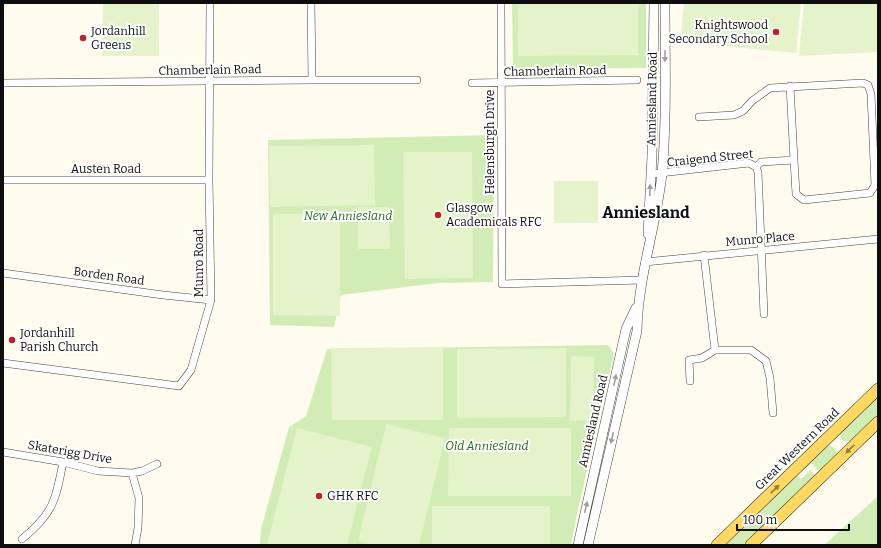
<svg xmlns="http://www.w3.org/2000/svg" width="881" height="548" font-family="Bitter,serif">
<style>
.green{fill:#d2ecb6}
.pitch{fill:#e4f3c9}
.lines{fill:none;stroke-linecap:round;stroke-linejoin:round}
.minor-casing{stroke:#414141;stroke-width:8}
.tertiary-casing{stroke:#414141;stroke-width:10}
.primary-casing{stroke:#1f1f1f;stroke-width:12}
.minor{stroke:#fff;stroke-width:7}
.tertiary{stroke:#fff;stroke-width:9}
.primary{stroke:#ffd95f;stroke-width:11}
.oneway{fill:#9f9f9f}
.oneway2{fill:#937e3b}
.poi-dot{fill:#c71d25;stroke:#fff;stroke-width:1.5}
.labels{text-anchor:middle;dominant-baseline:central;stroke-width:4;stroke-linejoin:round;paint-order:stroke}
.poi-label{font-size:12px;fill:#0e0e0e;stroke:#fff;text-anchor:start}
.street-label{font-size:12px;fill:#0e0e0e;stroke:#fff}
.park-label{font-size:12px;font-style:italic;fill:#2a6a1a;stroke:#fff}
.district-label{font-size:16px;font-weight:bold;fill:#0e0e0e;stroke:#fff}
</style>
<rect width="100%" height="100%" fill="#fffcef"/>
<path class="green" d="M512,3H646V68L513,69Z
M494,135L493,282L438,283L341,295L334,327L270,325L268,140Z
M607,345L610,347L614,354L578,509L571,545H260L261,529L289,427L306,416L327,349Z
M878,396V414L850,441H843L840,436L841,431Z
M829,445L836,449L837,454L819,471L811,463L802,471Z
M810,470L815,475L743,545H726L797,475L801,479Z
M878,496V545H824Z"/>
<path class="pitch" d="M103,3H159V56H102Z
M518,3H638V55L518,56Z
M684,3H801L796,53L680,42Z
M804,3H878V52L799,56Z
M374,145L375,205L270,207L269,146Z
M403,152H472L473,278L405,279Z
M554,181H598V223H554Z
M358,207H389L390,249H358Z
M273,214H340V316L273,315Z
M443,347V420H332L331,348Z
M566,348V417L457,418V349Z
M571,356L594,357L593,421H570Z
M386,424L445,438L419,545H375L358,541Z
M297,428L372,447L347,545H267Z
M449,428H571V496H448Z
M432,506H550V545H432Z"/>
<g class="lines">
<defs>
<path id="minor" d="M311,3L312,80
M501,3L502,284L642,280
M3,83L312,80H417
M472,83L637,80
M699,117L734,115L743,111L752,101L770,88L863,83L868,85L871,94L875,185L870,193L804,200L796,194L794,160
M756,167L758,172L764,314
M651,174L749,163L756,167L761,162L794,160L790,86
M3,180H209
M704,255L715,350
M645,262L878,239
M3,273L163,295L211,300
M715,350H751L766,361L770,378L773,413
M3,363L179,386L191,370L211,300L209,180L210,3
M690,381L689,360L702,358L715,350
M3,452L63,462L98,471L132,473L142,471L157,464
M132,473L139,498L138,528L135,545
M22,539C53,514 56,500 63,462"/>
<path id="tertiary" d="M648,234L652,156L654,3
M578,545L626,329L636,308
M588,545L637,331C638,277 656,227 662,174C667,118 665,60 665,3"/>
<path id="primary" d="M717,545L878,389
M751,545L878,422"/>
</defs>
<use href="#minor" class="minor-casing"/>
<use href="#tertiary" class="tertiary-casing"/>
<use href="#primary" class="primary-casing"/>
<use href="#minor" class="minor"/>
<use href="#tertiary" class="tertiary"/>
<use href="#primary" class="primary"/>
</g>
<defs><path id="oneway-solid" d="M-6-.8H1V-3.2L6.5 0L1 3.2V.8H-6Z"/></defs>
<g class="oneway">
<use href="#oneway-solid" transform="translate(665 56) rotate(91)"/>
<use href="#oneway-solid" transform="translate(650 190) rotate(-88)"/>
<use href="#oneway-solid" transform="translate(615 380) rotate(-78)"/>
<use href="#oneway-solid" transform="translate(612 438) rotate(103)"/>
<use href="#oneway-solid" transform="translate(586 507) rotate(-77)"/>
</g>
<g class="oneway2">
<use href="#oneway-solid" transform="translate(850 449) rotate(136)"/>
<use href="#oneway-solid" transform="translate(775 489) rotate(-44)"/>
</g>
<g class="poi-dot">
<circle cx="776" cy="32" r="4"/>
<circle cx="83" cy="38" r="4"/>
<circle cx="438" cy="215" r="4"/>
<circle cx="12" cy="340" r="4"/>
<circle cx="319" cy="496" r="4"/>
</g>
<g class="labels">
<g class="poi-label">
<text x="768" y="25" text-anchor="end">Knightswood<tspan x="768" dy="14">Secondary School</tspan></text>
<text x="91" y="31">Jordanhill<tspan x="91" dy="14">Greens</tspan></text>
<text x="446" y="208">Glasgow<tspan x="446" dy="14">Academicals RFC</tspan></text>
<text x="20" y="333">Jordanhill<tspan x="20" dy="14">Parish Church</tspan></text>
<text x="327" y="496">GHK RFC</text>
</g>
<g class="street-label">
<text transform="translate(210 70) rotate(-1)">Chamberlain Road</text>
<text transform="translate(555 71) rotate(-1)">Chamberlain Road</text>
<text transform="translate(652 99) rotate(-89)">Anniesland Road</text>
<text transform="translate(490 142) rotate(-90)">Helensburgh Drive</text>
<text transform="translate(710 158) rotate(-6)">Craigend Street</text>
<text x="106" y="169">Austen Road</text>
<text transform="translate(760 239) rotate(-5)">Munro Place</text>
<text transform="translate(199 263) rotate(-90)">Munro Road</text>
<text transform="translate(109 276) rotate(8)">Borden Road</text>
<text transform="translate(593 421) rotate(-77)">Anniesland Road</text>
<text transform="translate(797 449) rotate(-44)">Great Western Road</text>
<text transform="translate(70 452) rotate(10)">Skaterigg Drive</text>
</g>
<g class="park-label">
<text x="348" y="216">New Anniesland</text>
<text x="487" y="446">Old Anniesland</text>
</g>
<g class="district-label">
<text x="646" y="212">Anniesland</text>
</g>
</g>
<rect width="881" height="548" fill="none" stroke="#0e0e0e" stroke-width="8"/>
<path d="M737 524v6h112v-6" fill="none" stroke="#0e0e0e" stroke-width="2"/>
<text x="743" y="524" font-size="12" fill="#0e0e0e" stroke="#ffffff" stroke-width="3" paint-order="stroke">100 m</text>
</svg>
